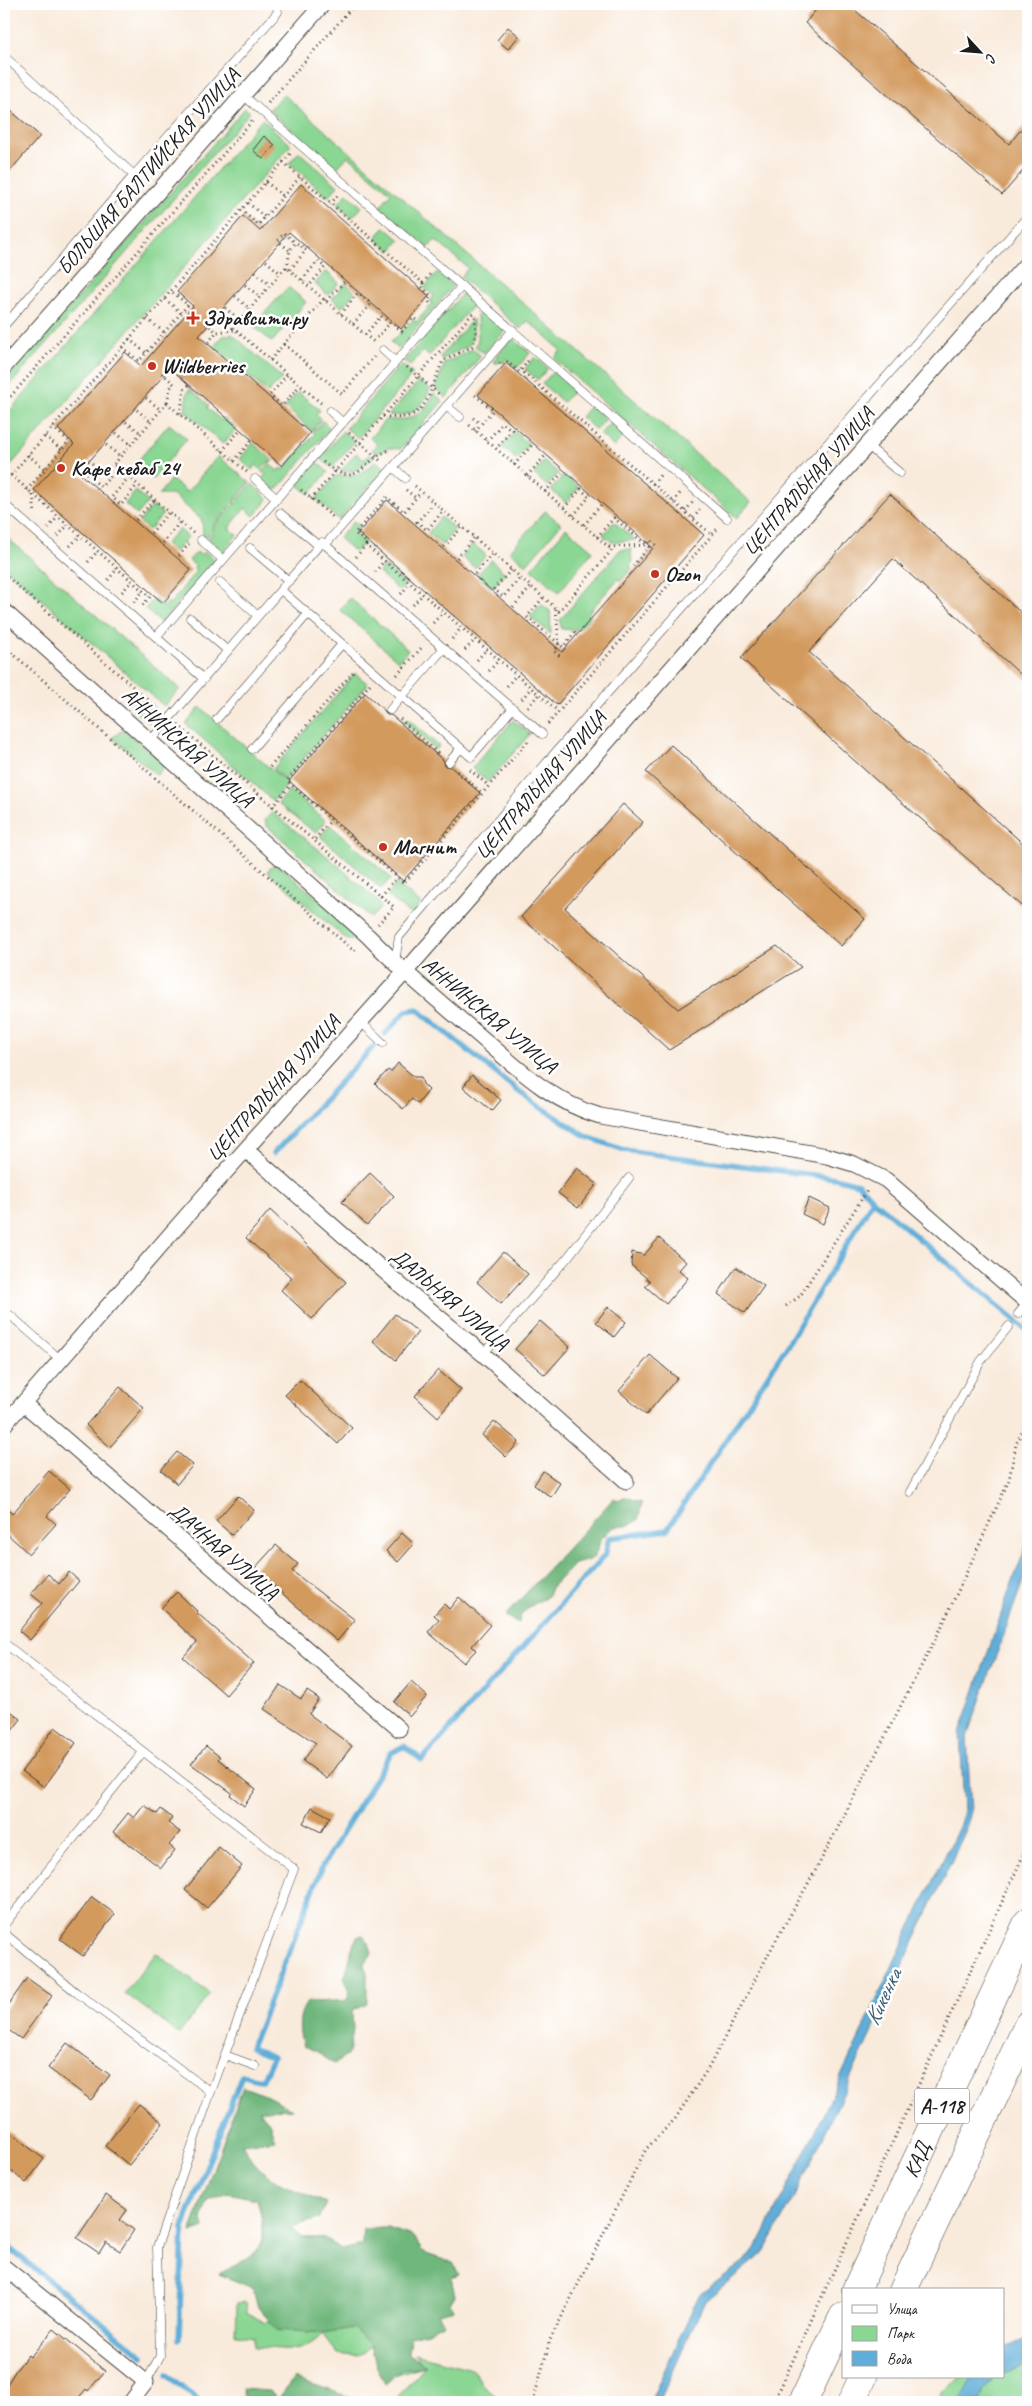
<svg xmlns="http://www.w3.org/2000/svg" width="1032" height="2406" font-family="Caveat,sans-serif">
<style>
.green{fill:#8ad693;stroke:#537958}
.forest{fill:#6fb77d;stroke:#466a4c}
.water{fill:#5fadd8;stroke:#3e647a}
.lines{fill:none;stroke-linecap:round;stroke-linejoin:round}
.stream{stroke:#5fadd8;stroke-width:5.5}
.building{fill:#d39a5d}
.service-casing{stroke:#3d3b39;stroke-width:9}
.minor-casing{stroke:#3d3b39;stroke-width:17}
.motorway-casing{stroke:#3d3b39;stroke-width:29}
.path{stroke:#3d3b39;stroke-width:3;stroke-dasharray:1 4;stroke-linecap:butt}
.service{stroke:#fff;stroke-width:8}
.minor{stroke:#fff;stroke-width:15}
.motorway{stroke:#fff;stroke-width:28}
.poi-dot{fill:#c8321e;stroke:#fff;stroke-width:2}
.labels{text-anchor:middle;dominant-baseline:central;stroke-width:5;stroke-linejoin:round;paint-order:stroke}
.shield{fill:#fff;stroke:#606060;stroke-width:1}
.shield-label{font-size:20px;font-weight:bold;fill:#1c1c1c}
.street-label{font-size:21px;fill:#1c1c1c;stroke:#fff}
.poi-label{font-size:21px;font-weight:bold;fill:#1c1c1c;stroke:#fff;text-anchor:start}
.water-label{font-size:22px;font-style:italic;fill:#3a5d71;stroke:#fff}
</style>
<rect width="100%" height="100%" fill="#fff"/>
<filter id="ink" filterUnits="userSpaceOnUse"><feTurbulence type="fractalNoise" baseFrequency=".02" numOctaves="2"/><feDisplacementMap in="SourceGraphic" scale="10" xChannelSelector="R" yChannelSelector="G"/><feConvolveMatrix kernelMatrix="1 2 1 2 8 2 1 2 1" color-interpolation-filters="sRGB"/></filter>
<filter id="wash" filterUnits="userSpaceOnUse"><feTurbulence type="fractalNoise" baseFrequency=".0096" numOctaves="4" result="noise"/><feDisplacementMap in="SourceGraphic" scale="20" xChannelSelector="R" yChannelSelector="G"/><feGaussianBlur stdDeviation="1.12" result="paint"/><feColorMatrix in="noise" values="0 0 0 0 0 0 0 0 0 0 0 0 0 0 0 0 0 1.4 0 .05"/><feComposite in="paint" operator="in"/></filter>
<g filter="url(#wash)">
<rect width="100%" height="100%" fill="#f9ebdc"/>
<path class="green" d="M283,94L751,502L737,518L554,359L561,350L528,321L520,329L461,277L468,268L435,240L428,248L380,207L391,193L348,156L336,169L269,110Z
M245,108L250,112L4,392V382Z
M262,119L291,145L4,473V418Z
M299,152L338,186L328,197L289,163Z
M347,193L362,207L352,218L337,205Z
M385,227L400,240L391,251L375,238Z
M326,271L339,283L328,295L315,284Z
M437,272L453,286L399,349L391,342L413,320L416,322L433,303L430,301L434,296L424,288Z
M345,283L355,292L342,307L332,299Z
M288,287L306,302L272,342L253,326Z
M462,294L474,304L429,356L423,351L410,366L404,361Z
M481,310L505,331L484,353L475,346L478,340L477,314Z
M473,319C475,357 464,342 443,360L440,357Z
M232,334L282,378L268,393L214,346L223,336Z
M512,338L530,353L517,368L506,359L502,363L499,361L497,364L493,361Z
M473,349L481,356L446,398L435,388L445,363Z
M535,357L548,368L538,380L525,369Z
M401,364L413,374L358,438L346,428Z
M553,372L574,390L563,402L542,384Z
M419,381L430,389C423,408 409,418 389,415Z
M190,389L209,405L207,408L221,420L223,418L237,429L223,444L185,411L187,393Z
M298,392L320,410L316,415L321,420L312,431L285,407Z
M433,393L443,401L401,449L388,448L377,454L372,450L377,444L370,438L386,419C407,423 427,414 433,393Z
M590,406L606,419L596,430L581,417Z
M323,421L330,428L276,491L262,479L266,474L262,471L269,464L278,471L281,468L283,470L315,434L313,432Z
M610,423L624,435L614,447L600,434Z
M169,424L187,439L153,479L135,464Z
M343,431L355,441L332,468L320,458Z
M515,432L529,444L516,459L502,447Z
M253,443L273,461L270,463L268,462L261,470L256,465L252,470L240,459Z
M356,453L364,460L369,454L373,458L357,470L340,472Z
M218,456L250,483L212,527L213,530L206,537L203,535L202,520L173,495H158L171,479L187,492Z
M316,461L328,472L309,494L297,484Z
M376,461L385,468L339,520L316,499L336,476L360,474Z
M544,461L558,473L547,486L534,474Z
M564,475L579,487L566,503L551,490Z
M252,484L268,499L254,516L245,508L229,528L237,535L223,552L208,538L214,531L213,528Z
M136,491L148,502L137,515L125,504Z
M153,506L163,514L149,530L139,522Z
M545,511L561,524L526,565L510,551Z
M441,517L455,529L442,545L428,533Z
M354,521L360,526L354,533L365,542L355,552L339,538Z
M614,522L635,540L612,542L603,535Z
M566,528L593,551L559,592L531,569Z
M179,529L188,537L175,552L165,544Z
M4,535L180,689L164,706L4,567Z
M473,544L486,555L475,568L462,557Z
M631,549L632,563L630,566L632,568L621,581L618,579L588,613L591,616L579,629L577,627L575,630L561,629L560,620L620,550Z
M204,551L215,560L161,623L145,609L154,599L163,607L168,602L170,604L196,571L194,568L195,566L189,560L197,552L201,555Z
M491,560L505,573L492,588L477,575Z
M384,565L406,584L399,591L379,573Z
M350,598L408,650L398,661L340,610Z
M541,604L550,611L551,634L530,617Z
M355,673L368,684L285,780L273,769Z
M139,697L160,716L151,724L134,711L132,705Z
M200,707L288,784L273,801L186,724Z
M402,720H410L439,746L436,750Z
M513,720L530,734L488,782L472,768Z
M121,731H125L163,763V768L157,775L112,738Z
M290,790L326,821L316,833L278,804Z
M272,812L327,856L376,899L381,907L371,918L267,826L265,820Z
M330,825L391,878L381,889L320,836Z
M274,864H278L358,934L352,940H347L267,871Z
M397,883L421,904L411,915L387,895Z
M156,1953L210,1994L179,2034L125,1993Z
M243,2087L265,2095L292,2109L258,2110L269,2122L275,2140L242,2143C256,2180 293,2189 326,2203L319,2219L291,2227L301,2238H324L343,2250L362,2245L363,2229L387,2228L412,2236L426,2254L453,2263L459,2275L451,2278L455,2296L450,2303L454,2309L438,2313L444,2323L427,2332L410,2336L408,2353L422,2363L414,2354L472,2369L485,2387L502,2401L476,2398L472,2402H393L425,2366L396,2374L385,2384L371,2345C363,2358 352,2356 338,2354L322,2334C304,2356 280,2348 254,2347V2337L236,2335L237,2303L246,2302L247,2313L266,2323L269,2320L258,2307L253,2288L219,2274C262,2252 270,2249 257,2199L228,2193L208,2201L201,2217L204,2228L190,2233Z
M1028,2355V2402H937C951,2371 973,2377 1003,2377V2361Z"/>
<path class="forest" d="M626,1497L642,1503L638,1520L627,1526L613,1527L601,1539L595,1556L591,1560L574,1564L551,1588L548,1596L529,1607L520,1617L519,1623L505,1616L614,1498L618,1501Z
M362,1935L369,1943L372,1953L364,1965L367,1973V2004L352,2011L353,2029L349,2053L334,2064L316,2051L303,2046C298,2029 297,2015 308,2001C320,2003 333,2000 346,2001L350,1992L344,1978C351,1962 348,1952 357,1937Z
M243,2087L265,2095L292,2109L258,2110L269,2122L275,2140L242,2144C263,2183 288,2186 326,2203L319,2219L291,2227L301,2238H324L343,2250L362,2245L363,2229L387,2228L412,2236L426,2254L453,2263L459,2275L451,2278L455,2296L450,2303L454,2309L438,2313L444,2323L427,2332L410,2336L408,2353L426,2366L402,2369L385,2384L376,2365L371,2345L353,2328L322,2333L277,2330L258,2307L253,2288L219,2274C261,2252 272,2248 257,2199L228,2193L208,2201L201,2217L204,2228L190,2233Z
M294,2378L347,2396L358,2402H245L242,2389L269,2391L278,2399Z"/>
<path class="water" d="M1028,1541V1567L967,1737L971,1812L965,1832L823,2137L790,2205L764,2252L705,2301L659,2402H650L699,2295L747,2259L759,2243L815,2132L917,1913L959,1827L964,1811L960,1733L1009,1591Z
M1028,2338V2365L1003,2373V2349Z
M973,2377H995L984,2390L980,2402H959Z"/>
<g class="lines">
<path class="stream" d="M385,1034L406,1011L417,1009L523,1095L587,1137L624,1150L835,1178L858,1184L873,1200L1028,1331
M274,1153L376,1044
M4,2244L143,2356
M179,2339L183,2228L242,2075L262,2081L273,2057L251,2048L323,1865L391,1753L404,1746L422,1760L605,1555L609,1538L667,1530L787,1346L873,1200
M167,2375L201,2402"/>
</g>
<g id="blocks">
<path class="building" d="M821,4H848L1009,144L1028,121V165L1002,195L805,23Z
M508,27L519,36L508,49L497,40Z
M4,105L40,136L4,178Z
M264,136L275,145L263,159L253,150Z
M301,184L429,296L401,329L289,232L199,336L310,433L282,466L170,368L79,473L191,570L163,603L34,490L74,444L58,429L125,352L141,366L193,306L177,292L243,216L260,231Z
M506,363L704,535L557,705L358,533L387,500L562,652L653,548L478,395Z
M890,494L1028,619V681L893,559L809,652L1028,848V911L877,781L741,658Z
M365,693L384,710L387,715H391L444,761L445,766L451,767L480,793L403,881L289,781Z
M671,745L865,919L841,946L646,772Z
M623,804L643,822L565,908L678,1009L777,946L801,967L669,1050L521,917Z
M398,1063L414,1077H421L423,1084L429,1090L418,1104L412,1099L403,1109L375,1084L388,1070L391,1072Z
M472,1075L501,1100L492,1111L463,1087Z
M577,1168L597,1184L578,1208L558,1193Z
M370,1173L394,1196L367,1225L342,1202Z
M809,1198L830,1208L823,1224L802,1214Z
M270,1210L346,1282L312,1319L281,1290L292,1278L246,1238Z
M659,1238L686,1262L679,1270L688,1278L666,1304L645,1286L650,1281L631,1265L632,1252L644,1255Z
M503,1252L528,1274L501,1304L477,1282Z
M736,1267L764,1286L745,1313L718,1294Z
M608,1307L626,1322L614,1337L596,1322Z
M395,1314L418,1332L396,1360L373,1341Z
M540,1321L570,1347L545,1375L515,1349Z
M650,1355L677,1378L646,1415L619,1391Z
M438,1370L461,1390L438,1417L415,1396Z
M300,1380L352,1428L338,1444L285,1395Z
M120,1387L144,1408L110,1447L86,1425Z
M494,1421L519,1442L506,1457L482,1435Z
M177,1452L193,1465L177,1484L161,1470Z
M49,1471L70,1489L47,1516L56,1524L29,1554L4,1531V1506L12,1514Z
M543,1471L560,1483L551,1497L534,1485Z
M238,1496L254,1510L232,1535L216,1521Z
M402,1533L414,1544L398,1562L386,1551Z
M276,1545L298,1564L292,1571L355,1620L337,1641L254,1569Z
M69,1572L79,1581L30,1640L19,1631L42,1603L31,1594L48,1574L59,1584Z
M177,1592L197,1611L196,1612L254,1663L226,1695L183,1657L197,1642L161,1608Z
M459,1597L490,1625L472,1646L476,1650L464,1663L428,1632L439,1619L434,1615L444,1604L449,1609Z
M411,1682L427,1696L410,1716L394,1702Z
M280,1685L301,1699L307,1691L319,1699L309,1714L352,1746L327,1779L303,1761L316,1743L264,1709Z
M4,1706L21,1719L4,1741Z
M55,1727L76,1743L44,1787L22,1771Z
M206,1746L220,1757L218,1759L256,1789L244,1806L230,1795L232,1793L191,1764Z
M144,1805L157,1814L161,1809L172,1818L168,1823L180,1832L169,1845L175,1850L161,1868L113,1832L128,1813L134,1818Z
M312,1807L330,1817L321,1832L303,1823Z
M219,1847L242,1866L207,1908L185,1890Z
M92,1897L115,1914L83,1956L60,1939Z
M27,1978L52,1996L21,2039L4,2027V2011Z
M67,2043L110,2075L91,2100L48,2068Z
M139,2104L163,2123L129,2165L105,2146Z
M4,2128L44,2159L26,2183L4,2165Z
M106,2195L127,2210L120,2220L134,2230L120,2251L106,2242L99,2253L77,2238Z
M54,2329L105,2371L88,2391L86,2389L75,2402H4V2389L16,2370L28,2355L30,2357Z"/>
</g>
</g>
<g filter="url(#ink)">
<use href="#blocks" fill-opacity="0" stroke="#3d3b39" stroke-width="1"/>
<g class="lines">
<defs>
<path id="service" d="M4,56L134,175L4,326
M243,95L727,518
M134,175L278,12L276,4
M383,350L396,362
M446,406L460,417
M330,411L343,423
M867,445L900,473
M393,467L405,478
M255,479L277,499
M4,504L204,679
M280,513L319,546
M201,540L223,560
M325,545L513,330
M250,548L289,581
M220,582L258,616
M281,590L471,757L513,708
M190,618L228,651
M156,637L462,286
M390,710L444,648
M217,719L308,614
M150,741L322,542L542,734
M252,749L342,644
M449,762L461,748
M395,962L399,937L409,925L559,748L1028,216
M361,1022L383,1043
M1018,1314L1028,1302
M10,1315L61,1360
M483,1354L568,1257L629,1178
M910,1492L981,1361L1009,1326
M4,1643L294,1869L211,2092L157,2247L160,2356L146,2382
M4,1925L143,1752
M4,1933L77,1993L211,2092
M225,2055L255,2066"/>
<path id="minor" d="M4,367L323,4
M4,611L368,936C401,970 437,1000 474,1031C512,1063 550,1102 600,1116L827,1156L854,1164L886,1180L1028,1303
M246,1150L399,1284L483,1354L626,1481
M23,1403L399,1729
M4,1425L203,1197L405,972L1028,262
M4,2267L146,2382L131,2402"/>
<g id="motorway">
<path id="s1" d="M856,2290L1028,1922"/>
<path d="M903,2290L1028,2025"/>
<path d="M803,2402L843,2317"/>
<path d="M852,2402L863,2377"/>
</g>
</defs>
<use href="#service" class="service-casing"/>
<use href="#minor" class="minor-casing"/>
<use href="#motorway" class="motorway-casing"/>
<path class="path" d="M268,103L355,4
M283,162L423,283L430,274
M266,182L283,196
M248,203L265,217
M330,204L338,195
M241,210L258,225L300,177
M289,250L278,241L284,233L296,243
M266,261L280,273
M287,268L290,250L296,242L306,250L290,270
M255,272L270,285
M302,280L318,261L325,267L309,286
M423,283L421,286L431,296L428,300L430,304
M245,285L260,297
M235,296L250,309
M165,299L181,313
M324,299L284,344L342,394L374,357
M326,301L344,282
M225,308L240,320
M341,314L358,293L371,304L353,324
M147,319L164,332
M206,323L217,332L234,330
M390,323L391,322L402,331L413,318L416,320
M365,335L381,316L390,323L375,340
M129,339L146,353
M208,342L217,332
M122,347L139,361L188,305L171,291
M270,360L284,344
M528,361L521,370L712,535L718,528
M499,363L502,365L506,361L519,372L521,370
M407,367L440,395
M162,373L174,384L170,388L167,403
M287,375L270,395L282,406L300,385
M146,398L161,410
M321,403L233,328L286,267L375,343
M4,404L254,119
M137,410L151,422
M180,414L184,390L189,385
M383,416C429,425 428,392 443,361L473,346L476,332L475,316
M473,418L481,424
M126,422L141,433
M475,431L493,410L475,395L477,393
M116,433L131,445
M349,433L382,462
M45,436L62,450
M487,441L503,423L512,430L496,449
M106,445L121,457
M222,451L239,431
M28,455L45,469
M234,461L251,441
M323,462C360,493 361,459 390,450
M514,465L532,445
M115,466L99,469L91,478L101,487L118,468
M11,475L150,597L140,608
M527,476L545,456
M92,477L81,468L88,460L99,469
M129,477L112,497L121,505L137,485
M4,483L291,153
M653,484L661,474
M415,486L559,611L612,550L468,424
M27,490L69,441L52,427
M301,490L334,518
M406,490L416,498
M545,492L562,473
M33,495L35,514
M311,499L473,313
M673,502L681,492
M434,503L417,522L427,530L443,511
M564,508L581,489L589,497L573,516
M685,511L693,502
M693,518L701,509
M136,520L154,500
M584,525L601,505
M48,528L58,517
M151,533L169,512
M193,533L114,464L167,403L247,472
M58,536L68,525
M597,537L614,518L649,547L633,566
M163,543L180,522
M366,545L367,543L355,533L387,497L404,512L421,492
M70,546L80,536
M444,547L462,527
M609,547L646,545L650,540L658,547
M179,556L189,544
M356,557L366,545L558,711
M457,558L474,538
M88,562L98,551
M511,570L494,589L503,597L520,578
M375,572L384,561
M4,574L162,712
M475,574L492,554
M108,580L117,569
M122,592L132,581
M401,594L410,583
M543,598L527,617L563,647L577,630
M134,602L143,591
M413,605L423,594
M513,607L531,587
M556,609L559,645L554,651L561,657
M433,623L443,612
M452,639L461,628
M4,646L354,951L357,948
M465,650L475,640
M477,660L486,650
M489,671L499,660
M397,675L423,646
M370,684L287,781L404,883L529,740
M507,686L516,675
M522,699L531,688
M528,707L538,695
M400,719L440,755
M548,724L712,535
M178,725C249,787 322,847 394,907L378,924
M270,767L355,670
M470,770L489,786
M457,771L482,793
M272,807L291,785
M315,839L331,820
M381,896L397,877
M786,1306L800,1296L868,1189
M533,2402L550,2340L646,2149L675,2119L709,2067L770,1951L818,1866L941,1628L1009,1480L1016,1444L1028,1419
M774,2402L1028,1845"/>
<use href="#service" class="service"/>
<use href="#minor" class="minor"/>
<use href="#motorway" class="motorway"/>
</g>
</g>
<g class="poi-dot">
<path d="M190.5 310.5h5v5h5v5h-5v5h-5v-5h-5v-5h5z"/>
<circle cx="152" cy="366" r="5"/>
<circle cx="61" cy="468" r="5"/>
<circle cx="655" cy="574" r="5"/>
<circle cx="383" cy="847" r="5"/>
</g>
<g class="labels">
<rect class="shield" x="914.5" y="2088.5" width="55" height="35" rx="4"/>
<g class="shield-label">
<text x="942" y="2106">А-118</text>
</g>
<g class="street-label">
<text transform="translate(148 171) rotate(-49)">БОЛЬШАЯ БАЛТИЙСКАЯ УЛИЦА</text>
<text transform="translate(808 481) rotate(-49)">ЦЕНТРАЛЬНАЯ УЛИЦА</text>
<text transform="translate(188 747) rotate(42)">АННИНСКАЯ УЛИЦА</text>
<text transform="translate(540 785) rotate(-49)">ЦЕНТРАЛЬНАЯ УЛИЦА</text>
<text transform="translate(490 1015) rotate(40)">АННИНСКАЯ УЛИЦА</text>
<text transform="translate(273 1088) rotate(-48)">ЦЕНТРАЛЬНАЯ УЛИЦА</text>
<text transform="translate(450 1299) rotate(40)">ДАЛЬНЯЯ УЛИЦА</text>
<text transform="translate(224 1551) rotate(41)">ДАЧНАЯ УЛИЦА</text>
<text stroke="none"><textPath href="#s1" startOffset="144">КАД</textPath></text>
</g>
<g class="poi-label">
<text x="203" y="318">Здравсити.ру</text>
<text x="162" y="366">Wildberries</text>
<text x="71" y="468">Кафе кебаб 24</text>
<text x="665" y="574">Ozon</text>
<text x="393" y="847">Магнит</text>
</g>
<g class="water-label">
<text transform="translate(883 1997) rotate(-65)">Кикенка</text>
</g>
</g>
<rect width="1032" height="2406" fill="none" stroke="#fff" stroke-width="20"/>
<rect x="842" y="2288" width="162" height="90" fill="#ffffff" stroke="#a4a4a4"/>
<rect x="852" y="2305" width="25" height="8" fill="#ffffff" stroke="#a4a4a4"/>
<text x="887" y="2314" font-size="15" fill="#1c1c1c">Улица</text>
<rect x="852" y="2326" width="25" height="15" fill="#8ad693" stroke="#a4a4a4"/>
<text x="887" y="2338" font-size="15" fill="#1c1c1c">Парк</text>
<rect x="852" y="2351" width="25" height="15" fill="#5fadd8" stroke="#a4a4a4"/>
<text x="887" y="2364" font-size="15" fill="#1c1c1c">Вода</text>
<g transform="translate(980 52) rotate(116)" stroke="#ffffff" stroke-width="4" paint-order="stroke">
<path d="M0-4L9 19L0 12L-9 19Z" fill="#1c1c1c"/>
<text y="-8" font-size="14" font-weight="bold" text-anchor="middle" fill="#1c1c1c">С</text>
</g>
</svg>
